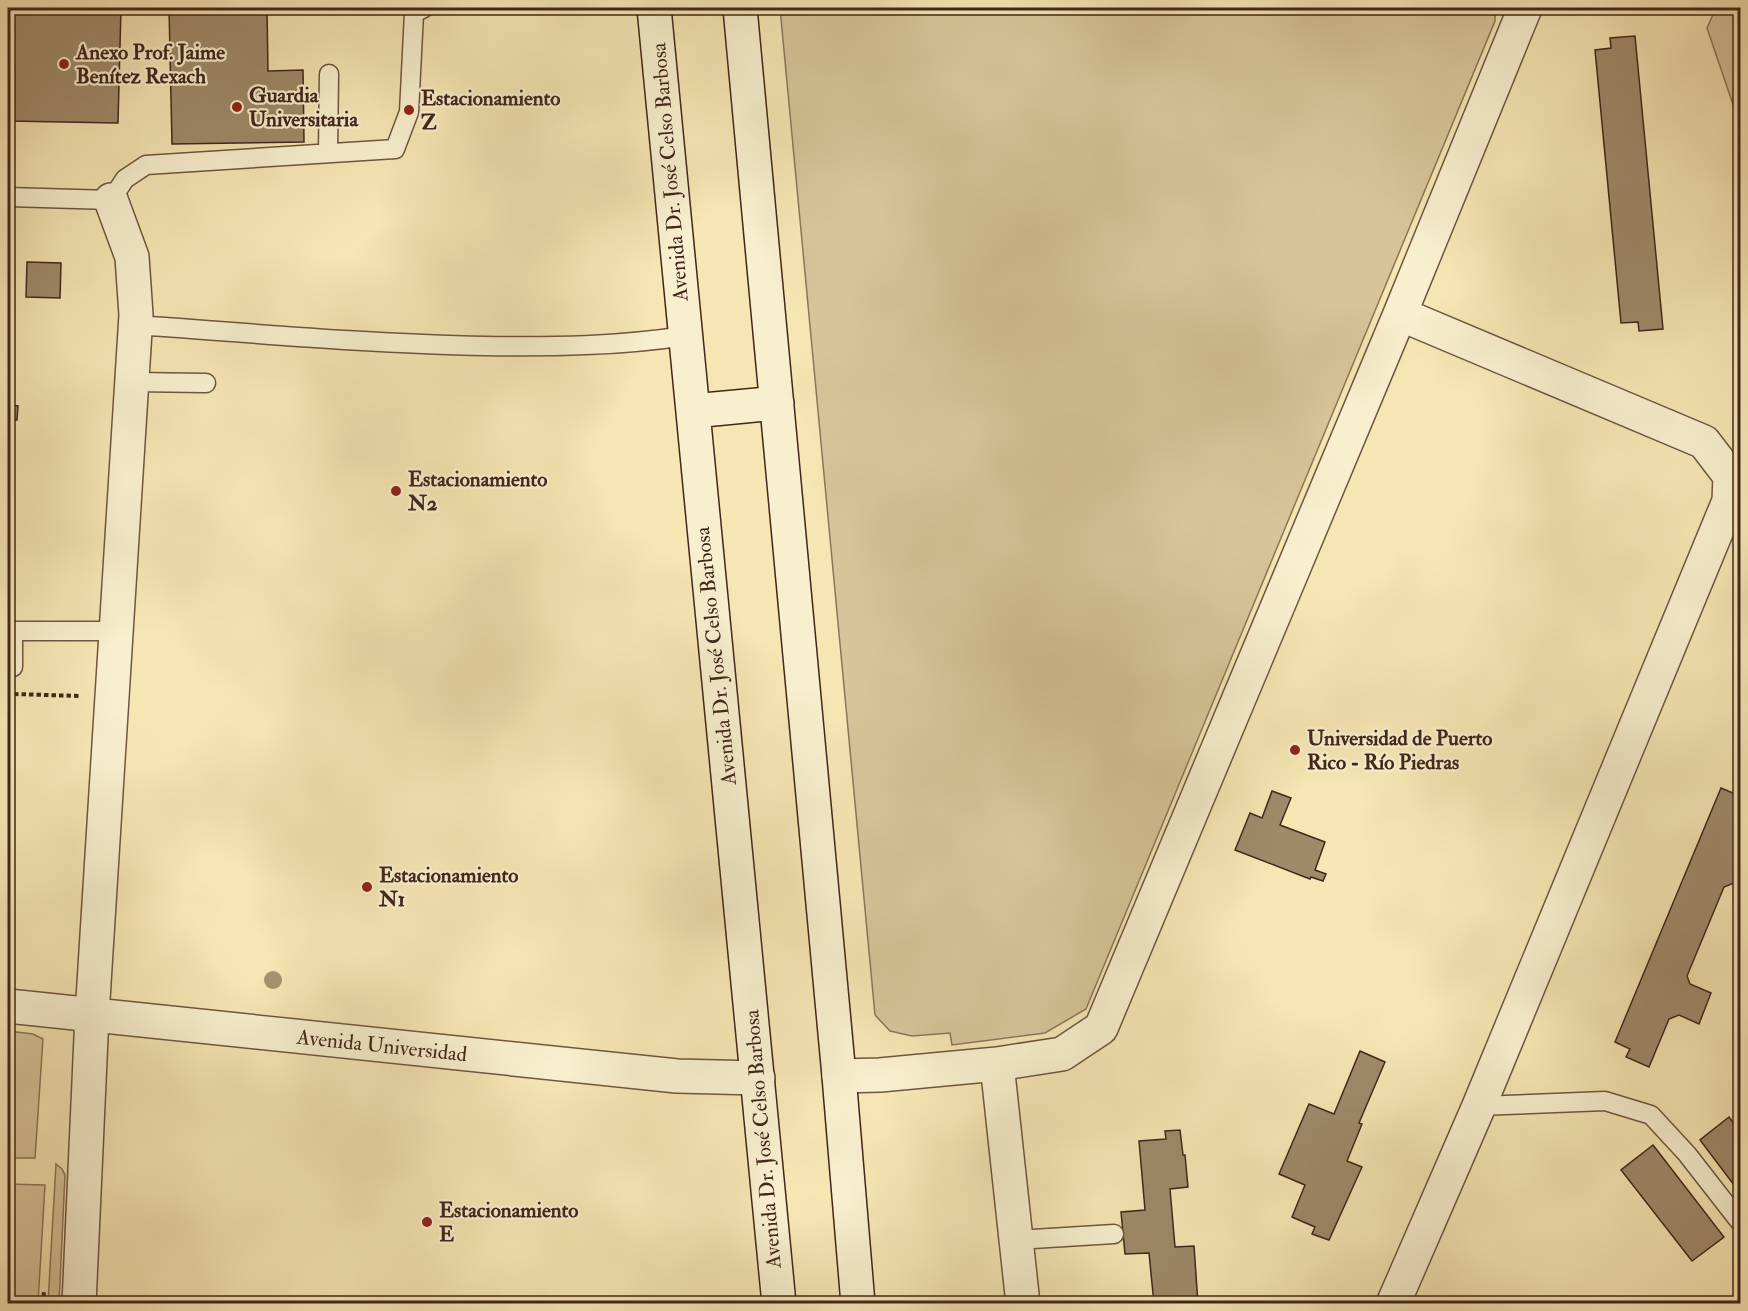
<svg xmlns="http://www.w3.org/2000/svg" width="1748" height="1311" font-family="'IM FELL Double Pica',serif">
<style>
.green{fill:#d7c599;stroke:#8c765a;stroke-width:1.5}
.building{fill:#9f8a6a;stroke:#42261b;stroke-width:1.5}
.lines{fill:none;stroke-linecap:round;stroke-linejoin:round}
.service-casing{stroke:#6f5641;stroke-width:21}
.minor-casing{stroke:#6f5641;stroke-width:36}
.secondary-casing{stroke:#42261b;stroke-width:36}
.path{stroke:#42261b;stroke-width:4;stroke-dasharray:4.5 3;stroke-linecap:butt}
.service{stroke:#f8efce;stroke-width:18}
.minor{stroke:#f8efce;stroke-width:33}
.secondary{stroke:#f8efce;stroke-width:33}
.tree{fill:#a79270}
.poi-dot{fill:#8f2418;stroke:#f8efce;stroke-width:2}
.labels{text-anchor:middle;dominant-baseline:central;stroke-width:4.5;stroke-linejoin:round;paint-order:stroke}
.poi-label{font-size:21px;font-weight:bold;fill:#42261b;stroke:#f8efce;text-anchor:start}
.street-label{font-size:21px;fill:#42261b;stroke:#f8efce}
</style>
<rect width="100%" height="100%" fill="#f5e6b3"/>
<filter id="stains"><feTurbulence type="fractalNoise" baseFrequency=".00333" numOctaves="4"/><feColorMatrix values="0 0 0 0 .2 0 0 0 0 .09 0 0 0 0 .02 0 0 0 .5 -.17"/></filter>
<radialGradient id="worn" r=".72"><stop offset=".6" stop-color="#630" stop-opacity="0"/><stop offset="1" stop-color="#630" stop-opacity=".3"/></radialGradient>
<path class="green" d="M780,8H1495V21L1086,1009L1045,1033L952,1045L950,1033L912,1036L890,1031L875,1015Z
M1716,8H1740V125L1707,28Z
M8,1031L33,1034L43,1039L35,1158H8Z
M56,1164L62,1169L65,1175L59,1303H48Z
M8,1184L45,1185L38,1303H8Z"/>
<path class="building" d="M8,8H121L118,123L8,121Z
M169,8H267L268,71L303,70L304,142L172,144Z
M1635,36L1663,329L1639,331L1638,322L1621,323L1595,50L1611,48L1610,38Z
M27,262L61,263L60,298L26,297Z
M8,405L18,406L17,420H8Z
M1721,788L1740,796V886L1734,883L1724,887L1687,976L1690,984L1711,993L1699,1024L1679,1015L1669,1019L1649,1067L1626,1057L1630,1049L1615,1042Z
M1272,791L1291,798L1280,825L1325,842L1315,870L1326,874L1323,881L1311,877L1310,879L1235,850L1250,813L1262,818Z
M1360,1051L1385,1062L1359,1123L1362,1124L1347,1161L1362,1167L1329,1240L1312,1234L1315,1227L1292,1217L1305,1185L1279,1174L1309,1104L1334,1114Z
M1729,1117L1740,1132V1193L1700,1140Z
M1180,1130L1183,1155H1185L1188,1187L1170,1189L1175,1247L1194,1246L1198,1304H1154L1149,1253L1125,1254L1121,1212L1145,1210L1139,1141L1166,1139L1165,1131Z
M1653,1145L1724,1237L1692,1261L1621,1170Z"/>
<g class="lines">
<defs>
<path id="service" d="M328,153L329,74
M8,197L111,200L125,179L146,165L395,149L409,112L414,13L424,8
M136,325C252,333 369,344 486,346C553,347 619,346 685,336
M132,382L206,383
M8,631H116
M13,667V631
M1479,1106L1605,1101L1651,1115L1687,1154L1740,1222
M1016,1240L1114,1234"/>
<path id="minor" d="M8,1006L677,1076L758,1078
M997,1064L1023,1304
M839,1076L880,1075L997,1064L1062,1054L1101,1028L1400,314L1525,8
M79,1304L92,1015L136,315L132,257L111,200
M1393,1304L1479,1106L1729,501L1730,476L1704,442L1400,314"/>
<path id="secondary" d="M654,8L779,1304
M740,8L839,1076L858,1304
M693,411L777,403"/>
</defs>
<use href="#service" class="service-casing"/>
<use href="#minor" class="minor-casing"/>
<use href="#secondary" class="secondary-casing"/>
<path class="path" d="M14,694L79,696
M43,1304L44,1291"/>
<use href="#service" class="service"/>
<use href="#minor" class="minor"/>
<use href="#secondary" class="secondary"/>
</g>
<circle class="tree" cx="273" cy="980" r="9"/>
<g class="poi-dot">
<circle cx="64" cy="64" r="6"/>
<circle cx="237" cy="107" r="6"/>
<circle cx="409" cy="110" r="6"/>
<circle cx="396" cy="491" r="6"/>
<circle cx="1295" cy="750" r="6"/>
<circle cx="367" cy="887" r="6"/>
<circle cx="427" cy="1222" r="6"/>
</g>
<g class="labels">
<g class="poi-label">
<text x="76" y="52">Anexo Prof. Jaime<tspan x="76" dy="24">Benítez Rexach</tspan></text>
<text x="249" y="95">Guardia<tspan x="249" dy="24">Universitaria</tspan></text>
<text x="421" y="98">Estacionamiento<tspan x="421" dy="24">Z</tspan></text>
<text x="408" y="479">Estacionamiento<tspan x="408" dy="24">N2</tspan></text>
<text x="1307" y="738">Universidad de Puerto<tspan x="1307" dy="24">Rico - Río Piedras</tspan></text>
<text x="379" y="875">Estacionamiento<tspan x="379" dy="24">N1</tspan></text>
<text x="439" y="1210">Estacionamiento<tspan x="439" dy="24">E</tspan></text>
</g>
<g class="street-label">
<text transform="translate(670 172) rotate(-95)">Avenida Dr. José Celso Barbosa</text>
<text transform="translate(716 656) rotate(-96)">Avenida Dr. José Celso Barbosa</text>
<text transform="translate(382 1046) rotate(6)">Avenida Universidad</text>
<text transform="translate(763 1139) rotate(-95)">Avenida Dr. José Celso Barbosa</text>
</g>
</g>
<rect width="1748" height="1311" fill="none" stroke="#f5e6b3" stroke-width="30"/>
<rect x="9" y="9" width="1730" height="1293" fill="none" stroke="#42261b" stroke-width="3"/>
<rect x="15" y="15" width="1718" height="1281" fill="none" stroke="#42261b" stroke-width="1.5"/>
<rect width="100%" height="100%" filter="url(#stains)"/>
<rect width="100%" height="100%" fill="url(#worn)"/>
</svg>
